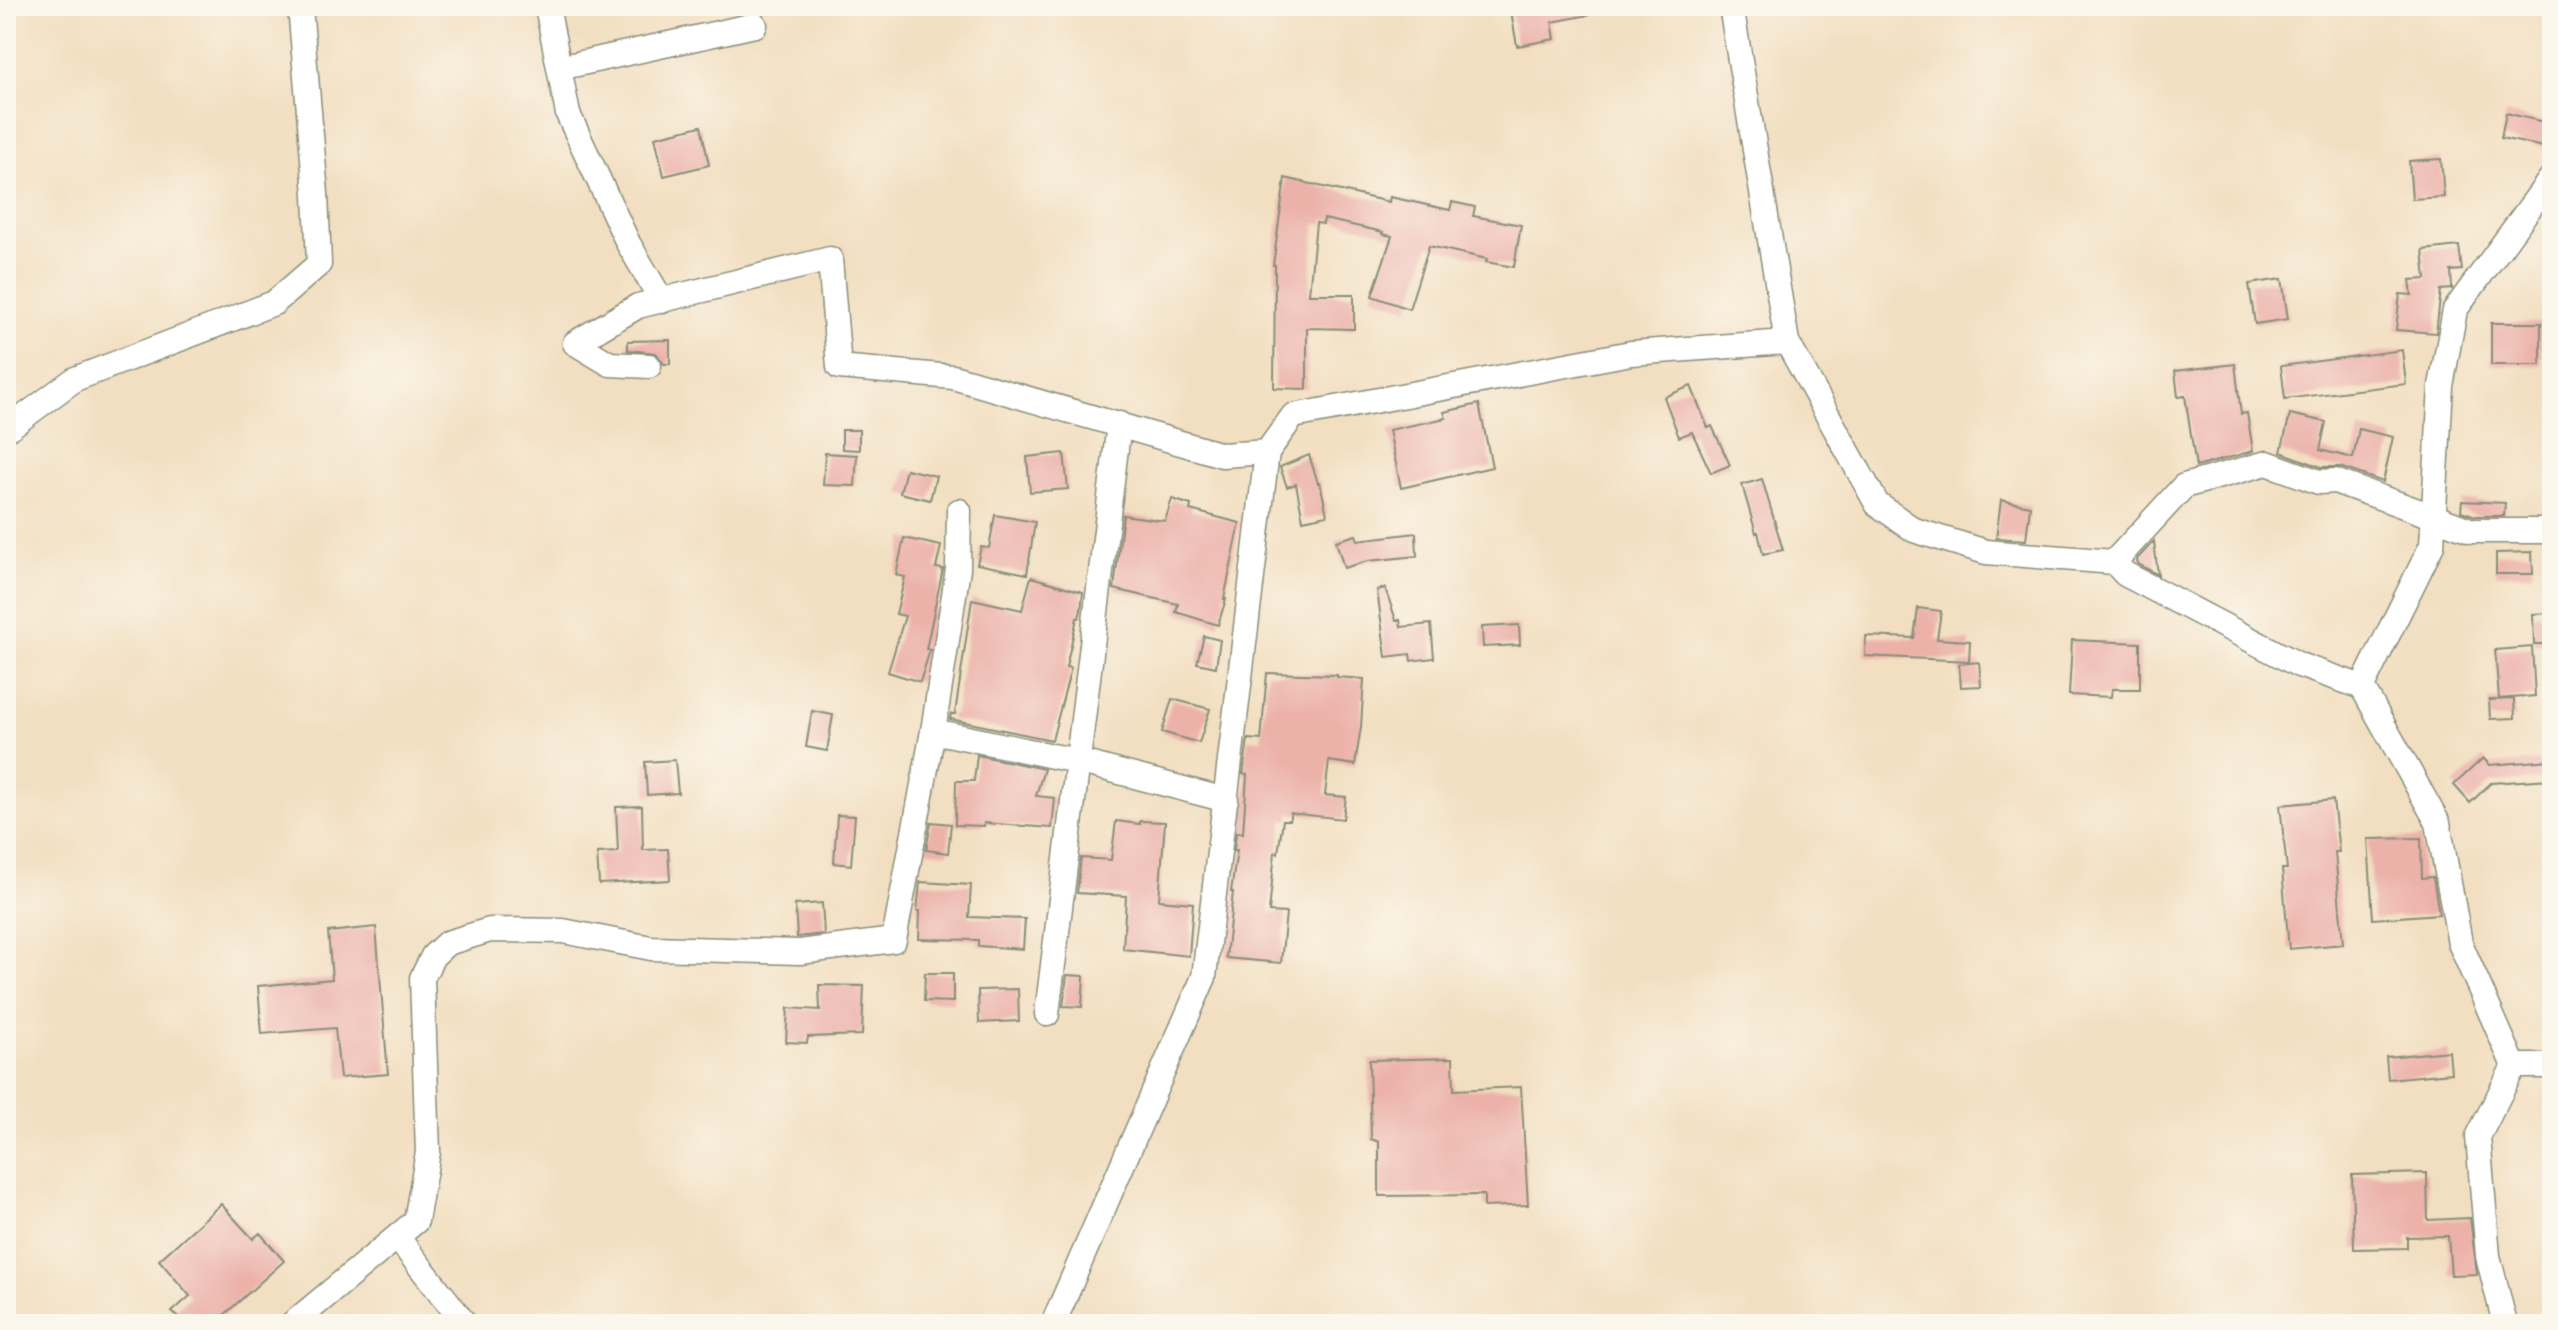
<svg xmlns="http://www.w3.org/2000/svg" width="2558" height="1330" font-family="Pangolin,sans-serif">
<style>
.building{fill:#ecb2aa}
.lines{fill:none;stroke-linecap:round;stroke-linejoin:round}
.minor-casing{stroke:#888e7a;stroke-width:27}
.minor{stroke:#fff;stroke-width:24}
</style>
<rect width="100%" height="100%" fill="#fbf7ec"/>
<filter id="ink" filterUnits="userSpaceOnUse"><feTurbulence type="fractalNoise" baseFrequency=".0125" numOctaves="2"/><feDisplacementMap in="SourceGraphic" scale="16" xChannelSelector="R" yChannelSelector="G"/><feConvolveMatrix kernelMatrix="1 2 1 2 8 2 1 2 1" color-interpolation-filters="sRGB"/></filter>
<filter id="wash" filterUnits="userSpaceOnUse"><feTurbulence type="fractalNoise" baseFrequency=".006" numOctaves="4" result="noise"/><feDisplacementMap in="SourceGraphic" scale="32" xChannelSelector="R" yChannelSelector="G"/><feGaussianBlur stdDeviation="1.8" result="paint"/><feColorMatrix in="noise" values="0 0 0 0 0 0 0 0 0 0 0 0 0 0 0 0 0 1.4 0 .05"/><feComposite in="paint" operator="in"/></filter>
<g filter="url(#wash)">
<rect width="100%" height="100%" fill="#f2dec0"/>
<g id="blocks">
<path class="building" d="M1510,6H1588L1589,15L1552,22L1555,39L1517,46Z
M2506,113L2552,124L2548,148L2501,138Z
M701,126L709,165L664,176L655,137Z
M2441,159L2444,197L2412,199L2409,161Z
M1285,178L1389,202L1390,197L1450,210L1452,202L1475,207L1473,216L1521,225L1514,267L1486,262L1487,259L1429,246L1409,309L1372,296L1392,236L1382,234L1383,232L1324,219L1323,224L1316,223L1309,294H1354V329L1307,328V389L1274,388L1275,265H1273Z
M2459,246L2462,270L2451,271L2452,289L2441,290L2436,333L2396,330L2400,294L2412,295L2410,280L2426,279L2423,250Z
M2282,279L2288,319L2255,324L2249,284Z
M2491,323H2541V365H2491Z
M670,340V364H664L656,353L628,350V341Z
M2402,350L2406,384L2285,399L2281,366Z
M2235,364L2241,414L2247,413L2253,451L2196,467L2185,396L2178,397L2175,371Z
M1691,386L1708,428L1712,426L1730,465L1711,473L1692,432L1679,437L1664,397Z
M1479,404L1492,467L1401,488L1389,430L1446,418L1444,412Z
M2290,414L2326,422L2320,450L2353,458L2359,429L2393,437L2383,482L2340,467H2321L2281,452Z
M842,430H859V450L842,449Z
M825,453L857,455L855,486L823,485Z
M1064,453L1068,489L1030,492L1027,457Z
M1309,455L1318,483L1320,482L1327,515L1303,520L1296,484L1287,487L1280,467Z
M906,469L936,476L930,500L900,493Z
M1762,479L1783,550L1763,554L1758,532L1756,533L1742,485Z
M1172,499L1191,505L1190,510L1240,523L1224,599H1226L1218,625L1176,612L1178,604L1114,589L1123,515L1165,521Z
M2001,500L2030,506L2026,540L1996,538Z
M2462,501L2505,503L2504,516H2476L2461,511Z
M995,515L1035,522L1027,574L977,564L981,547L989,548Z
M1416,533L1417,556L1368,561L1344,568L1336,541L1356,535L1358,540Z
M904,538L941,546L936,568L943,569L926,649L930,650L920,682L888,672L905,616L896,614L905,577L896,575Z
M2154,541L2158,575L2138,564L2137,559Z
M2532,552L2533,574H2496V553Z
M1031,577L1083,592L1081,610L1079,618H1077L1066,667L1071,668L1052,740L950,719L951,714H955L972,599L1022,610Z
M1385,588L1396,620H1400L1401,627L1431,624L1434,658L1411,661L1410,654L1386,657L1377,590Z
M1918,608L1941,611L1937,639L1970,641L1969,661L1865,656L1866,636L1914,638Z
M2552,613V644H2534L2533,614Z
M1519,625L1520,645L1483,647L1482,627Z
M1204,636L1220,640L1216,667L1197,663Z
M2072,640L2140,643V689H2112L2111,697L2069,695Z
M2532,647L2535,696L2499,699L2495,650Z
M1979,662L1981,686L1961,687L1959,664Z
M1267,673L1337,675V677L1364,679L1361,727L1355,765L1329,761L1325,795L1346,797L1343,819L1290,813V820H1283L1278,853L1275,852L1269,912L1286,913L1281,963L1226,958L1233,892H1231L1237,850H1234L1236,832L1243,833L1247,775L1243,774L1248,739L1261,740Z
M1172,699L1210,709L1199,743L1162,732Z
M2514,699L2515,718L2490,719L2489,700Z
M812,711L833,715L827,751L806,747Z
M977,755L1044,769L1036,796L1055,798L1052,828L984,823V826L955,825L956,781H974Z
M2483,758L2490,765L2552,760V779L2491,783L2470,803L2454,785Z
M675,760L678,793L647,795L645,762Z
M2333,800L2339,852H2335L2343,944L2289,949L2282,869H2287L2280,805Z
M642,806L643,850L668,849L670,880L599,884L597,853L618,852L616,807Z
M837,815L855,816L851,865L834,863Z
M1116,821L1140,824V821L1165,822L1159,900L1193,903L1189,956L1123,949L1126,896L1077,893L1081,858L1111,860Z
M931,822L951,824L948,853L926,850Z
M2421,838L2422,878L2433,877L2439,914L2373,919L2368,839Z
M920,882L971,885L969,917L1025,919L1023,949L978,946V940L919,939L920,911H917Z
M822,903L824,934L797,937L795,905Z
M376,927L388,1074L340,1078L335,1028L262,1034L258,986L332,979L328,932Z
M925,973H953V1002L924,1001Z
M1067,975L1084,976L1082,1007L1063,1006Z
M819,985L864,986L862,1035L808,1037L807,1043L786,1042L788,1008L820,1010Z
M1018,989L1019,1021L979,1023L978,990Z
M2449,1051L2451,1073L2388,1079L2386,1057Z
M1453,1058L1454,1090L1521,1087L1528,1205L1484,1207V1195L1379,1196V1142L1371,1139L1369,1060Z
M2427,1173L2428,1220L2470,1218L2477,1274L2451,1275L2448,1236L2407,1237V1248L2354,1249L2352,1175Z
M221,1204L253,1239L260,1233L284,1261L214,1324H184L172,1312L190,1296L159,1260Z"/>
</g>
</g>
<g filter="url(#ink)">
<use href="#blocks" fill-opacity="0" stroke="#888e7a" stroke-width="2"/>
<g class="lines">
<defs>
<path id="minor" d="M547,6L568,114L628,243L662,301
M1731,6L1787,342L1877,504L1914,530L1986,552L2114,562L2125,574L2299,665L2362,687L2432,545L2441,386L2455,310L2552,177
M559,68L755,25
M649,366L610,364L575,343L638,306L830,259L839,367L953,377L1222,455L1267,452
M6,430L75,379L274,303L319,264L316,194L300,6
M2114,562L2184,486L2267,463L2319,482L2335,481L2473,531H2552
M2362,687L2438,823L2460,943L2514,1066L2478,1137L2488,1256L2505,1324
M933,731L1077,761L1226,800
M1047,1014L1119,424
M2514,1066H2552
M397,1237L465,1324
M292,1324L416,1221L428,1152L422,978L433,956L447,943L490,930L563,931L651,948L800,952L894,940L933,731L958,569L959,511
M1053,1324L1204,977L1267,452L1293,416L1631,353L1787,342"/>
</defs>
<use href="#minor" class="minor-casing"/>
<use href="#minor" class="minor"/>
</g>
</g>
<rect width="2558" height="1330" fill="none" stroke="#fbf7ec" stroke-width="32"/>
</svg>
